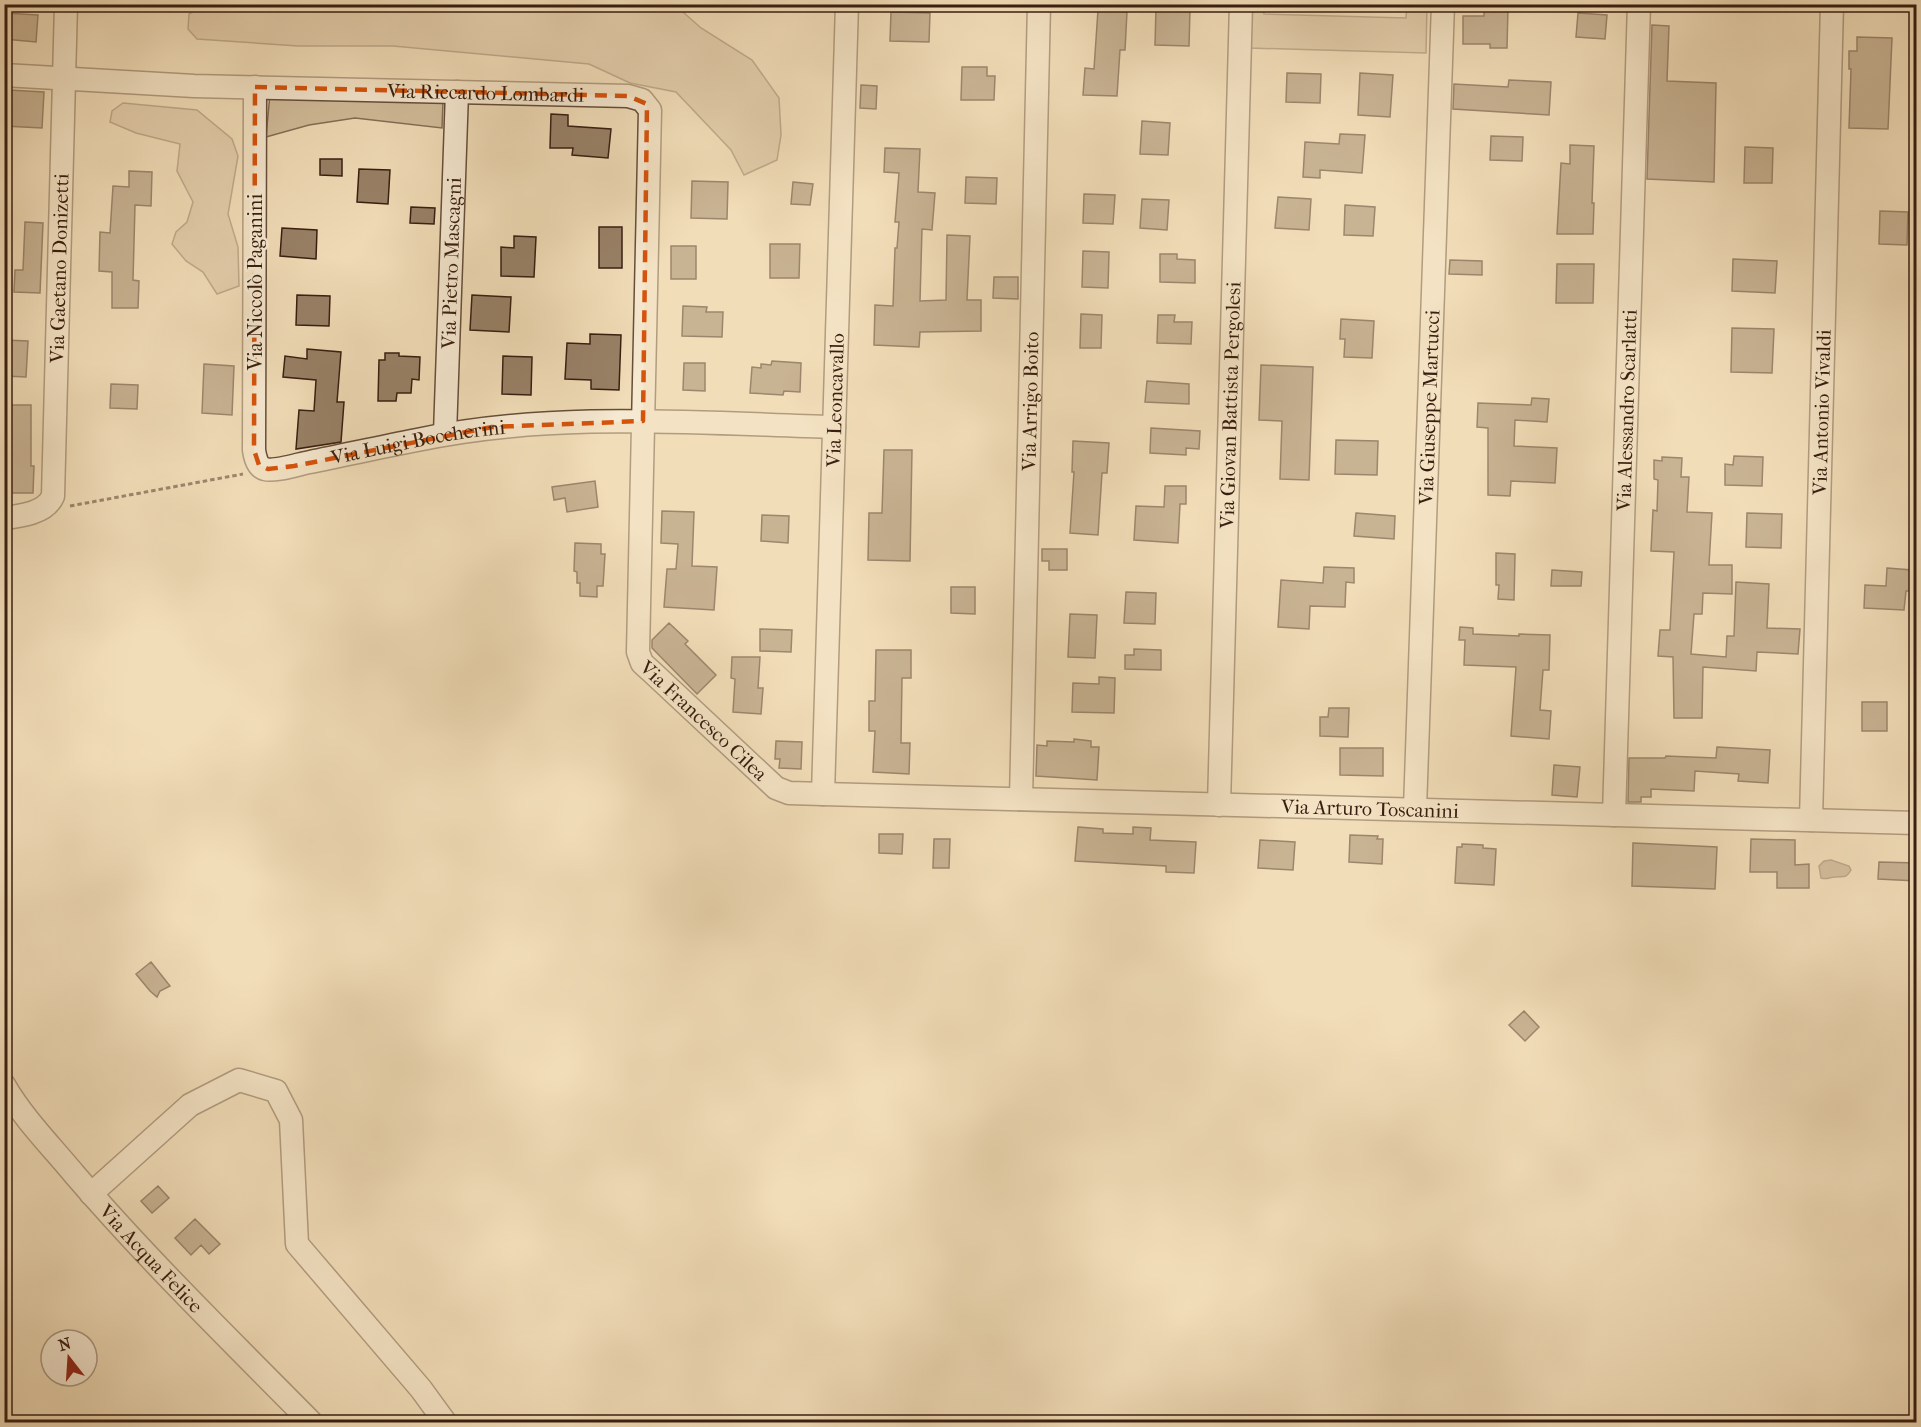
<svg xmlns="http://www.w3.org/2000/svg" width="1921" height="1427" font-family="'IM FELL French Canon',serif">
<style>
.green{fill:#d2bd9b;stroke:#856e56;stroke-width:1.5}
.water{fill:#b29c7f;stroke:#816a53;stroke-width:1.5}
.building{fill:#988167;stroke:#381e10;stroke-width:1.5}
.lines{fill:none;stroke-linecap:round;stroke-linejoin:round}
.minor-casing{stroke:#664e3a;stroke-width:25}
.path{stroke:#381e10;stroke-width:3;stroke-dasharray:4.5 3;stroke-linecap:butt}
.minor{stroke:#f6e9d1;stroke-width:22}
.marked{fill:none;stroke:#d6530c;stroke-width:4.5;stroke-dasharray:12 8;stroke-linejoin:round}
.labels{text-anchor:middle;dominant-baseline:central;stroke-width:5;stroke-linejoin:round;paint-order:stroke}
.street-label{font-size:20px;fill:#381e10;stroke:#f6e9d1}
</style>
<rect width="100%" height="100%" fill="#f1ddb8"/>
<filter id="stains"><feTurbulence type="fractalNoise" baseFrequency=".00333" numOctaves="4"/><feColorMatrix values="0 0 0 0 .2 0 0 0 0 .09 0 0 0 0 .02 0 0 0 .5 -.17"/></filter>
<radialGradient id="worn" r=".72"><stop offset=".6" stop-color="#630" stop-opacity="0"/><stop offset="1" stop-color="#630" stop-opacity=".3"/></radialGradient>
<path class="green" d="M206,4L675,5L701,28L752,60L779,98L781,135L777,160L744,175L731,150L676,92L630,83L589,64L393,46H298L197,39L188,29L189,14Z
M1250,5H1263L1264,14L1406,18L1407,5H1427L1426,53L1249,48Z
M270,94L443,101L442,128L355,118L309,125L266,137Z
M123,103L197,110L232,139L238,156L228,214L238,247L239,286L217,294L203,272L186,261L172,244L176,232L187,222L193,202L177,171L180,144L136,133L110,122L112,111Z"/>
<path class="water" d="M1831,860L1849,866L1851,870C1846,879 1844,876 1835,877C1829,877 1828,880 1821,878L1819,866L1824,861Z"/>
<path class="building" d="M1484,7H1508L1507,48H1490V44H1463V16H1484Z
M1156,8L1190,9L1189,46L1155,45Z
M1098,10L1127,12L1125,50H1120L1117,96L1083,95L1085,68L1094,69Z
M891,12L930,13L929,42L890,41Z
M4,13L38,15L36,42L4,39Z
M1578,13L1607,15L1605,39L1576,37Z
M1652,25L1669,26L1667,81L1716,83L1714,182L1647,179Z
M1857,37L1892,38L1888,129L1849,128L1851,69H1849V51H1857Z
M962,67H987V76H995L994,100H961Z
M1287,73L1321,74L1320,103L1286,102Z
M1360,73L1393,75L1390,117L1358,115Z
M1509,80L1551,82L1549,115L1453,109L1454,84L1508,87Z
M861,85L877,86L876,109L860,108Z
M9,90L44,92L42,128L4,126V99H9Z
M551,114L568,115V126L611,129L608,158L572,155L573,148H550Z
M1142,121L1170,123L1168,155L1140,154Z
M1340,134L1365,135L1362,173L1320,170V178L1303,177L1305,142L1339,144Z
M1491,136L1523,137L1522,161L1490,160Z
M1570,145L1594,146L1592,203H1594L1593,234H1557L1561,163L1570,164Z
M1745,147L1773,148L1772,183H1744Z
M885,148L920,149L918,192L935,193L932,230L922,229L920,301L946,300L947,235L970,236L967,300H981V331L920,332L919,347L874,345L875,305L893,306L895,248H897L899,222H895L899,173L884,172Z
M320,159H342V176L320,175Z
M359,169L390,170L388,204L357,202Z
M129,171L152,172L151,206L135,205L133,280L139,281L138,308H112V272L99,271L100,232L110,233L113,186L129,187Z
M966,177L997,178L996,204L965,203Z
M692,181L728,182L727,219L691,218Z
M793,182L813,184L810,205L791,204Z
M1084,194L1115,195L1113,224L1083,223Z
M1278,197L1311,199L1309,230L1275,228Z
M1142,199L1169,200L1167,230L1140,228Z
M1345,205L1375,207L1373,236L1344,235Z
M411,207L435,208L434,224L410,223Z
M1880,211L1908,212L1907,245L1879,244Z
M25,222L43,223L40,293L14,292L15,270H23Z
M599,227H622V268H599Z
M282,228L317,230L316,259L280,256Z
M514,236L536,237L534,277L501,276V247L514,248Z
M770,244H800L799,278H770Z
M671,246H696V279H671Z
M1083,251L1109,252L1108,288L1082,287Z
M1160,254H1177V259L1195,260V283L1160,282Z
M1733,259L1777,261L1775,293L1732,291Z
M1450,260L1482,261V275L1449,274Z
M1557,264H1594L1593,303H1556Z
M994,277H1018V299L993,298Z
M297,295L330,296L329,326L296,325Z
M472,295L511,297L509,332L470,330Z
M683,306L707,307L706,312H723L722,337L682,336Z
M1081,314L1102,315L1101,348H1080Z
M1158,315H1175L1174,322H1192L1191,344L1157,343Z
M1341,319L1374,321L1372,358L1344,357L1345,339H1340Z
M1732,328L1774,329L1772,373L1731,372Z
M590,334L621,335L619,390L591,389V380L565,379L567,343L590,344Z
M4,340L28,341L26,377L4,376Z
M307,349L341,352L337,402H344L341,442L296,449L299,410L314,411L316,380L283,377L285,356L307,359Z
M385,353H399V356L420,357L419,380L412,379L411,393H397L396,401H378L379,360H385Z
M503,356L532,357L531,395L502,394Z
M772,361L801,363L800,392L784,391L783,395L750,393L752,367L761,368V364L771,365Z
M684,363H705V391L683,390Z
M204,364L234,366L232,415L202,413Z
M1261,365L1313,367L1309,480L1280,479L1282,421L1259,420Z
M1147,381L1189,384V404L1145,402Z
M111,384L138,385L137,409L110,408Z
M1532,398L1549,399L1547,422L1515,420L1514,446L1557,448L1555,483L1511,481L1510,496L1488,495V428L1477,427L1478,403L1531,405Z
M4,405H31V466H34L33,493H4Z
M1151,428L1200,431L1199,449L1186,448V455L1150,453Z
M1336,440L1378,441L1377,475L1335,474Z
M1073,441L1109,443L1107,473H1102L1098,535L1070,533L1074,472H1072Z
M884,450H912L910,561L868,560L869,513H882Z
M1734,456L1763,457L1762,486L1725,485V464L1733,465Z
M1662,457L1682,458L1681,477H1689L1687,512L1712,513L1709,565H1732V594L1703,593L1702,614H1694L1691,654L1726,657L1727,636H1734L1736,582L1769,584L1767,628L1800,629L1798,654L1757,652L1756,671L1703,667L1702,718H1674L1673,657L1658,656L1660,630H1670L1674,552L1651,551L1653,510L1657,511L1658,480L1654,479V460L1662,461Z
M595,481L598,507L567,512L565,498L554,500L552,487Z
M1165,486H1186V504H1180L1178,543L1134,540L1136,506L1164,507Z
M662,511L694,512L692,566L717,567L714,610L664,607L667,569H676L678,544L661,543Z
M1356,513L1395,516L1394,539L1354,536Z
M1747,513L1782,514L1781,548L1746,547Z
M762,515L789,516L788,543L761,541Z
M575,543L601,544V554H605L603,586H597V597L580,596V583H577V572L574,571Z
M1042,549H1067V570H1049V561H1042Z
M1496,553L1515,554L1514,600L1498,599L1499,585H1496Z
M1324,567L1354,568V583L1346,582L1345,607L1310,606L1309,629L1278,627L1281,580L1323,583Z
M1887,568L1912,570L1911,591H1906L1904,610L1864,608L1865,585L1886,586Z
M1552,570L1582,572L1581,586H1551Z
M951,587H975V614L951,613Z
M1126,592L1156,593L1155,624L1124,623Z
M1070,614L1097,615L1095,658L1068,657Z
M669,623L688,641L685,644L716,675L697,694L652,648V640Z
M1460,627L1473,628V634L1519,636V634L1550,635L1549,670H1543L1540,710L1551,711L1549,739L1511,736L1516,667L1464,665L1465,640H1459Z
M760,629L792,630L791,652L760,651Z
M1134,649L1161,650V670L1125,669V655H1134Z
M876,650H911V678H902L901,743H910L909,774L873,772L875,731H869V701H875Z
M732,657H760L758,688H763L761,714L733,712L735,679L731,678Z
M1099,677L1115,678L1114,713L1072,712L1073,683L1099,684Z
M1862,702H1887V731H1862Z
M1329,708H1349L1348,737L1320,736V717H1328Z
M1074,739L1091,741V747H1099L1097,780L1036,776L1037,745L1047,746V741L1074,742Z
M776,741L802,742L801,769L779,768L780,759H775Z
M1717,747L1770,750L1768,783L1738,781L1739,774L1695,771L1694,791L1651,789V797H1641V802H1628L1629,758H1665L1666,756L1716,758Z
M1340,748H1383V776L1340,775Z
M1554,765L1580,767L1577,797L1552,795Z
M1078,827L1103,829V833L1133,834V827L1151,828L1150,840L1196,842L1194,873L1166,872V866L1075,861Z
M879,834H903L902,854L879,853Z
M1350,835L1378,836L1377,839H1383L1382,864L1349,862Z
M934,839H950L949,868H933Z
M1751,839L1795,840V865L1809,864V888H1777V872H1750Z
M1260,840L1295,842L1293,870L1258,868Z
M1633,843L1717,847L1715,889L1632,886Z
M1462,844L1483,845V848L1496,849L1494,885L1455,883L1457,847H1462Z
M1879,862L1917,863V881L1878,879Z
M151,962L170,986L160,991L157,997L150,991L136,974Z
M1524,1011L1539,1027L1525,1041L1509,1025Z
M158,1186L169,1198L152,1213L141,1201Z
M195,1219L220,1244L209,1254L201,1245L191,1255L175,1238Z"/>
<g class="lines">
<defs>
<g id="minor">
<path id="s1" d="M4,75L194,86L628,96L642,100L650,110L638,652L642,663L653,673L776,788L789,793L823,794L1916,823"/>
<path id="s2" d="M255,87L254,450C255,457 257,467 265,469C274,472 299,464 310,462C345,455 381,447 417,440C554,411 695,423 834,427"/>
<path id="s3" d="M445,434L457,92"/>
<path id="s4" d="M4,518C21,516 46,513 53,496L66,4"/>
<path id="s5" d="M823,794L847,4"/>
<path id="s6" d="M1021,799L1039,4"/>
<path id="s7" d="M1219,805L1241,4"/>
<path id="s8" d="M1415,809L1443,4"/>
<path id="s9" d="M1614,815L1639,4"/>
<path id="s10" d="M1811,820L1832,4"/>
<path id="s11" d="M4,1085C23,1118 51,1146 75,1175C149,1261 231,1341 311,1422"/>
<path d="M91,1194L190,1105L239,1080L276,1091L291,1120L297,1244L421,1389L445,1422"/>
</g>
</defs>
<use href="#minor" class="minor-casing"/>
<path class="path" d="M70,506L243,474"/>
<use href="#minor" class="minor"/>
</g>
<path d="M0 0H1921V1427H0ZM255,87L628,96L647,104L643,421L492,427L294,466L268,469L259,465L254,450Z" fill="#f1ddb8" fill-opacity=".55" fill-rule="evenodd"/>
<path class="marked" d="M255,87L628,96L647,104L643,421L492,427L294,466L268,469L259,465L254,450Z"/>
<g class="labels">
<g class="street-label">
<text stroke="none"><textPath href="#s1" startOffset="482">Via Riccardo Lombardi</textPath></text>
<text stroke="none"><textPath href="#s3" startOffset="171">Via Pietro Mascagni</textPath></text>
<text stroke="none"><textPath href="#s4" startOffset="284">Via Gaetano Donizetti</textPath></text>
<text transform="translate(255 282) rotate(-90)">Via Niccolò Paganini</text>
<text stroke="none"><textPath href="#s5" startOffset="394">Via Leoncavallo</textPath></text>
<text stroke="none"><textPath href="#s6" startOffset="398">Via Arrigo Boito</textPath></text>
<text stroke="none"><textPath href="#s7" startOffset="400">Via Giovan Battista Pergolesi</textPath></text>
<text stroke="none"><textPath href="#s8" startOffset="402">Via Giuseppe Martucci</textPath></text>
<text stroke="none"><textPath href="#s9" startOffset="405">Via Alessandro Scarlatti</textPath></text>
<text stroke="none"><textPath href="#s10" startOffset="408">Via Antonio Vivaldi</textPath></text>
<text stroke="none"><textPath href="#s2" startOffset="542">Via Luigi Boccherini</textPath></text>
<text stroke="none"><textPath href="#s1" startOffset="1290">Via Francesco Cilea</textPath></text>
<text stroke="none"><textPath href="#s1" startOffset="1984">Via Arturo Toscanini</textPath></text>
<text stroke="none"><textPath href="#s11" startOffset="228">Via Acqua Felice</textPath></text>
</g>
</g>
<rect width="1921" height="1427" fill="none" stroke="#f1ddb8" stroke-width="24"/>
<rect x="6" y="6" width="1909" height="1415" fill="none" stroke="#381e10" stroke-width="3"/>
<rect x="12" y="12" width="1897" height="1403" fill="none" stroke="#381e10" stroke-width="1.5"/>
<g transform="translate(69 1358) rotate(343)"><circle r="28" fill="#f6e9d1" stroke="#aa9884" stroke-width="1.5"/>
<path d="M0-4.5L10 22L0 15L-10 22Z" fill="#8f2418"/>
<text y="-9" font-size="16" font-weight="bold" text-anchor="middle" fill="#381e10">N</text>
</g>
<rect width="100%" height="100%" filter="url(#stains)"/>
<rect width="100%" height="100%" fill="url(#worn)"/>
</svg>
